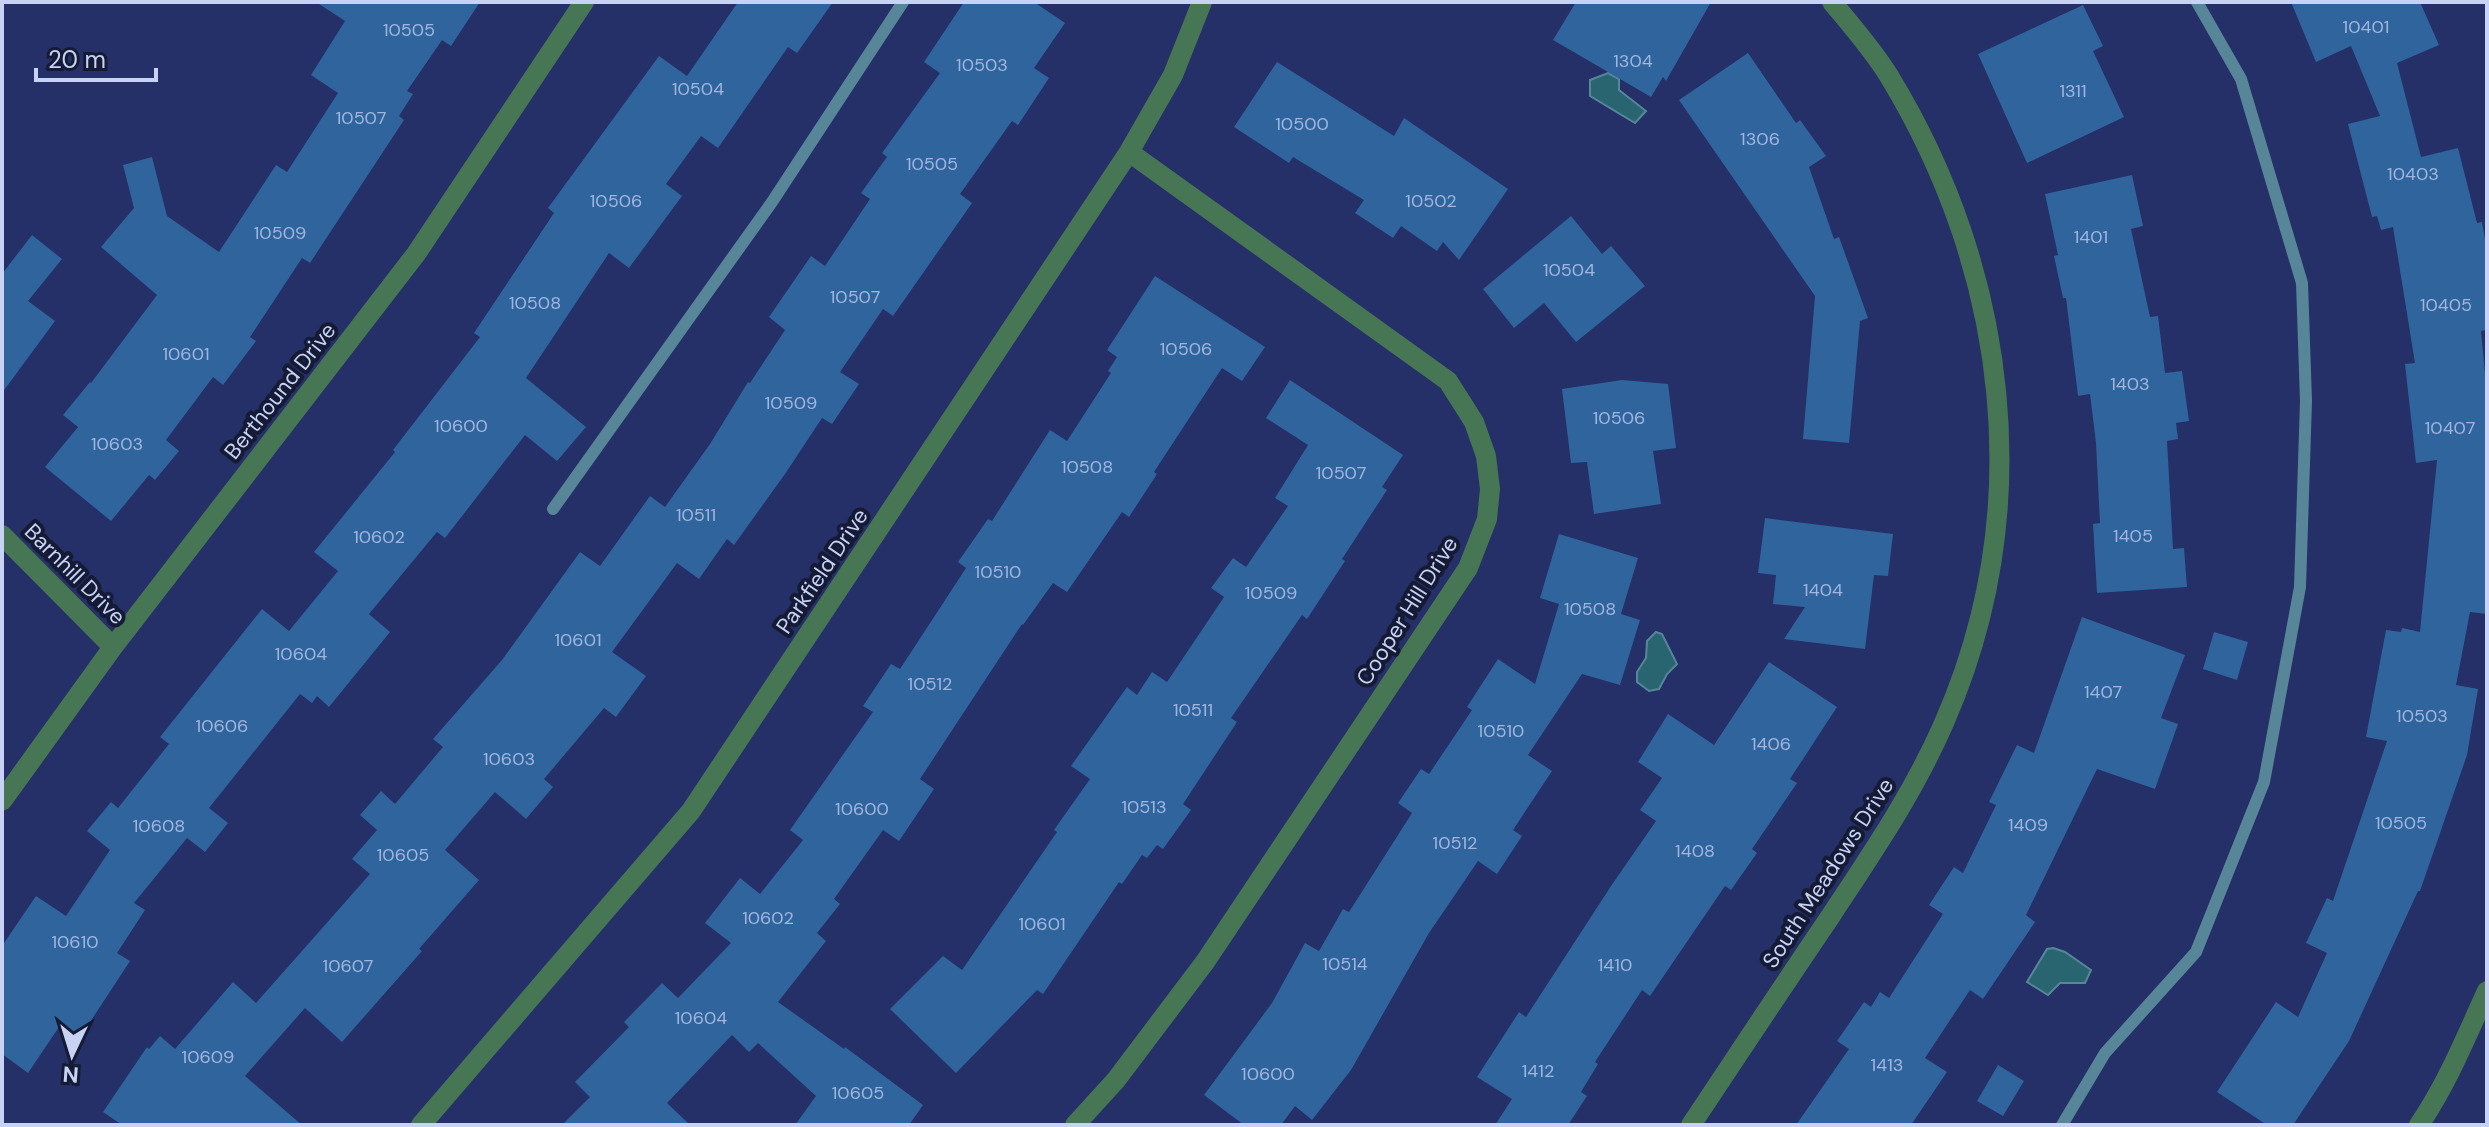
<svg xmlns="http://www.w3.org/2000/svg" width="2489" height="1127" font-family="'DM Sans',sans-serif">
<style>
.water{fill:#286571;stroke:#588699;stroke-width:2}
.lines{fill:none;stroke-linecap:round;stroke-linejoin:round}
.stream{stroke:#588699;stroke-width:12}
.building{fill:#30649d}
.minor{stroke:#467654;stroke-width:20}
.labels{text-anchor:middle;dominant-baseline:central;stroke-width:8;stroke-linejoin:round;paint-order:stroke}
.number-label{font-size:18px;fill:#a1b6df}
.street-label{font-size:22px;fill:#c7d2f5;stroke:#151b34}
</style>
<rect width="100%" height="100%" fill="#252f68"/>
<path class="water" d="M1608,73L1619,79V90L1646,111L1635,123L1590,96V80Z
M1656,632L1662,634L1677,664L1667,674L1659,689L1649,691L1637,682V672L1646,658L1647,641Z
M2053,948L2065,952L2091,970L2085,983H2060L2048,995L2027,982L2047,949Z"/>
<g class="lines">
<path class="stream" d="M553,509L772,202L903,2
M2062,1125L2105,1053L2196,952L2264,782L2300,587L2306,401L2302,283L2241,79L2197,2"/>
</g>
<path class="building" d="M316,2H480L451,46L442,40L407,91L413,94L399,116L404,120L310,263L302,258L250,337L256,341L223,385L213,377L166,440L179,451L155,480L149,475L111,521L45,467L78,427L63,415L90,382L91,383L157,295L101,247L134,208L123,165L152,157L167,216L219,252L276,165L287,172L338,93L311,75L345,21Z
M738,2H833L797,53L788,47L718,148L701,136L666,184L682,196L629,268L609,253L526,378L586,427L557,461L525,435L445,538L437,532L369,614L390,632L329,707L317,696L312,703L300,694L209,808L228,823L205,852L187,838L134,903L145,910L117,953L130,961L79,1039L59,1027L28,1073L2,1054V946L36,896L66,916L110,850L87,831L111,802L118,808L169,744L160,737L262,609L289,631L338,571L314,552L395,452L393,450L480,337L474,333L554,213L548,208L659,56L687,76Z
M964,2H1034L1065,23L1034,68L1049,78L1018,125L1012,121L960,194L972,203L893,316L883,309L840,372L859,384L832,424L822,418L785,474L734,545L727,539L699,579L677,563L612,652L646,676L616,717L604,708L544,779L553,787L526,819L495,792L445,850L479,880L419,949L422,951L342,1042L305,1008L245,1076L302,1125H122L103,1112L147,1047L149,1049L160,1036L175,1049L233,982L256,1003L370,874L352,859L377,830L360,815L381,791L395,804L443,747L433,739L502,660L580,552L600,566L650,496L665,507L710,444L748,382L750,383L785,330L769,317L811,256L825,266L870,199L861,193L887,157L882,153L940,73L924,62Z
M1576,2H1711L1666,81L1663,77L1651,97L1553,40Z
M2291,2H2420L2439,45L2397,63L2421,157L2458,148L2477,223L2482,222L2487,251V330L2481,331L2487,395V614L2470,612L2456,685L2478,689L2467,755L2420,891H2418L2349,1041L2293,1125H2267L2217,1092L2276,1002L2298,1017L2327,953L2306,943L2327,898L2333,901L2387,741L2366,737L2386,630L2401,632L2402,628L2420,632L2437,460L2416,463L2405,364L2415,363L2393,227L2381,230L2377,216L2372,217L2348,124L2380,116L2351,46L2316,62Z
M2083,5L2103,46L2093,51L2124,117L2027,163L1978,54Z
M1748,53L1796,123L1800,120L1826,156L1809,167L1834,239L1839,237L1868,318L1860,321L1849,443L1803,439L1815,296L1679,100Z
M1277,62L1394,136L1404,118L1508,189L1459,260L1443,242L1437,251L1401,226L1393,238L1355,213L1364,200L1293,157L1289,163L1234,127Z
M2132,175L2143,226L2131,229L2150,317L2158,316L2165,373L2182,371L2189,421L2176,423L2178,439L2167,441L2173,549L2184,548L2187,587L2097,593L2093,524L2100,523L2096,443L2090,394L2078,396L2066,298H2063L2054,256L2058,255L2045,194Z
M1571,216L1602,254L1611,246L1645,286L1576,342L1544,303L1514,328L1483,289Z
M32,235L62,259L28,301L55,321L2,393V274Z
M1155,276L1265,347L1242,381L1222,368L1154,472L1157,474L1129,517L1122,512L1067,592L1053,583L1023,625L1022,624L920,779L934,789L899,841L883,830L834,899L840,904L817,933L826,941L778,1002L844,1049L845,1047L923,1105L909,1125H795L816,1096L758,1043L749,1052L732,1035L667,1103L690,1125H562L590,1097L575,1082L629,1027L624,1022L662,983L678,998L731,943L705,923L740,878L760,894L803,840L790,830L873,712L863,706L891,664L900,669L966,568L958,562L988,519L992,521L1050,430L1067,441L1111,373L1108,371L1117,357L1107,350Z
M1290,380L1403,455L1382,487L1387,490L1342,559L1345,561L1307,619L1302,615L1231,718L1237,722L1183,804L1191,810L1163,849L1157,845L1147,858L1142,855L1122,884L1119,882L1043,994L1037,990L956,1073L890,1009L943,956L962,970L1057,832L1054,830L1090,779L1071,766L1127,687L1137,695L1152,672L1167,682L1224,597L1211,588L1233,558L1246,567L1288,506L1275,498L1308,445L1266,418Z
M1622,380L1668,384L1676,448L1653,451L1661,504L1594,514L1587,462L1571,463L1562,389Z
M1765,518L1893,534L1888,576L1874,575L1865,649L1784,639L1805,607L1773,604L1776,575L1758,573Z
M1559,534L1638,558L1621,614L1640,620L1620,685L1582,674L1528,755L1552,771L1513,830L1522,836L1497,874L1478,861L1429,933L1351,1070L1312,1120L1295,1106L1281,1125H1244L1204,1095L1272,1003L1305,943L1319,951L1343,909L1349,912L1412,813L1398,803L1421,769L1429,774L1472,710L1467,707L1498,659L1535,684L1559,604L1540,598Z
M2082,617L2185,655L2161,718L2178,724L2155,789L2097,769L2026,915L2035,922L1983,999L1970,990L1925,1058L1947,1072L1911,1125H1796L1849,1049L1837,1041L1864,1002L1871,1007L1880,992L1889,998L1943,914L1929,905L1954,867L1963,873L1996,805L1989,802L2017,745L2034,753Z
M2214,632L2248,642L2237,680L2203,669Z
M1769,662L1837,707L1790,779L1797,783L1752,849L1757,853L1731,890L1725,886L1650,996L1642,990L1595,1062L1598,1064L1581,1092L1587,1096L1568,1125H1495L1512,1099L1477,1077L1519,1012L1526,1017L1611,886L1656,821L1640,810L1662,778L1638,762L1668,714L1714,745Z
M1998,1065L2024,1081L2003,1116L1977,1101Z"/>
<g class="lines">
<path class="minor" d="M2,535L113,647
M2,801L113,647L416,254L584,2
M421,1125L691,811L1129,152L1173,75L1202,2
M1075,1125L1116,1080L1205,962L1468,568L1487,519L1490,489L1486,456L1474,422L1448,381L1129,152
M1691,1125C1737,1056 1783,986 1830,917C1872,853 1913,794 1944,723C2037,511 2009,273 1889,76C1873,50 1852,26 1832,2
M2419,1125C2447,1084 2466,1037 2487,991"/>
</g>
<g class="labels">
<g class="number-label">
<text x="2366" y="27">10401</text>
<text x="409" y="30">10505</text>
<text x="1633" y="61">1304</text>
<text x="982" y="65">10503</text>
<text x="698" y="89">10504</text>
<text x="2073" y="91">1311</text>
<text x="361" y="118">10507</text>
<text x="1302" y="124">10500</text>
<text x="1760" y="139">1306</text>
<text x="932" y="164">10505</text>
<text x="2413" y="174">10403</text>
<text x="616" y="201">10506</text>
<text x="1431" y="201">10502</text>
<text x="280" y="233">10509</text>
<text x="2091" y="237">1401</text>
<text x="1569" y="270">10504</text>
<text x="855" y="297">10507</text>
<text x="535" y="303">10508</text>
<text x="2446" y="305">10405</text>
<text x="1186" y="349">10506</text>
<text x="186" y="354">10601</text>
<text x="2130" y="384">1403</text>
<text x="791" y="403">10509</text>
<text x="1619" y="418">10506</text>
<text x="461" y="426">10600</text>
<text x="2450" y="428">10407</text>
<text x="117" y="444">10603</text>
<text x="1087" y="467">10508</text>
<text x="1341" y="473">10507</text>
<text x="696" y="515">10511</text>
<text x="2133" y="536">1405</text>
<text x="379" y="537">10602</text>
<text x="998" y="572">10510</text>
<text x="1823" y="590">1404</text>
<text x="1271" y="593">10509</text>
<text x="1590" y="609">10508</text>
<text x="578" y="640">10601</text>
<text x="301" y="654">10604</text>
<text x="930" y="684">10512</text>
<text x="2103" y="692">1407</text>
<text x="1193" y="710">10511</text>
<text x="2422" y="716">10503</text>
<text x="222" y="726">10606</text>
<text x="1501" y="731">10510</text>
<text x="1771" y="744">1406</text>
<text x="509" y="759">10603</text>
<text x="1144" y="807">10513</text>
<text x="862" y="809">10600</text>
<text x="2401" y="823">10505</text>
<text x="2028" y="825">1409</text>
<text x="159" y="826">10608</text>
<text x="1455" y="843">10512</text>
<text x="1695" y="851">1408</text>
<text x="403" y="855">10605</text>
<text x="768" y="918">10602</text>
<text x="1042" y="924">10601</text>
<text x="75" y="942">10610</text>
<text x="1345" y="964">10514</text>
<text x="1615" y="965">1410</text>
<text x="348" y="966">10607</text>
<text x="701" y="1018">10604</text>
<text x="208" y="1057">10609</text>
<text x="1887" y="1065">1413</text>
<text x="1538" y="1071">1412</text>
<text x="1268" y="1074">10600</text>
<text x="858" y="1093">10605</text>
</g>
<g class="street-label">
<text transform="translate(280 391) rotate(-52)">Berthound Drive</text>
<text transform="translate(822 571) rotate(-56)">Parkfield Drive</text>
<text transform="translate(75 574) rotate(45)">Barnhill Drive</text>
<text transform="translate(1407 611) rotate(-58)">Cooper Hill Drive</text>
<text transform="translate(1828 873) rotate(-57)">South Meadows Drive</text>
</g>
</g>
<rect width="2489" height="1127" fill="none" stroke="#c7d2f5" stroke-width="8"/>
<g transform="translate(72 1055) rotate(184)" stroke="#151b34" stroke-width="6" paint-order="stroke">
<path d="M0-6L14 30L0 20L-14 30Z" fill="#c7d2f5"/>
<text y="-12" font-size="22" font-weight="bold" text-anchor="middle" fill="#c7d2f5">N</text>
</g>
<path d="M36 68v12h120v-12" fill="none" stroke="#c7d2f5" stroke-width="4"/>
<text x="48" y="68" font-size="24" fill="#c7d2f5" stroke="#151b34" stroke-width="6" paint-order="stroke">20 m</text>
</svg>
